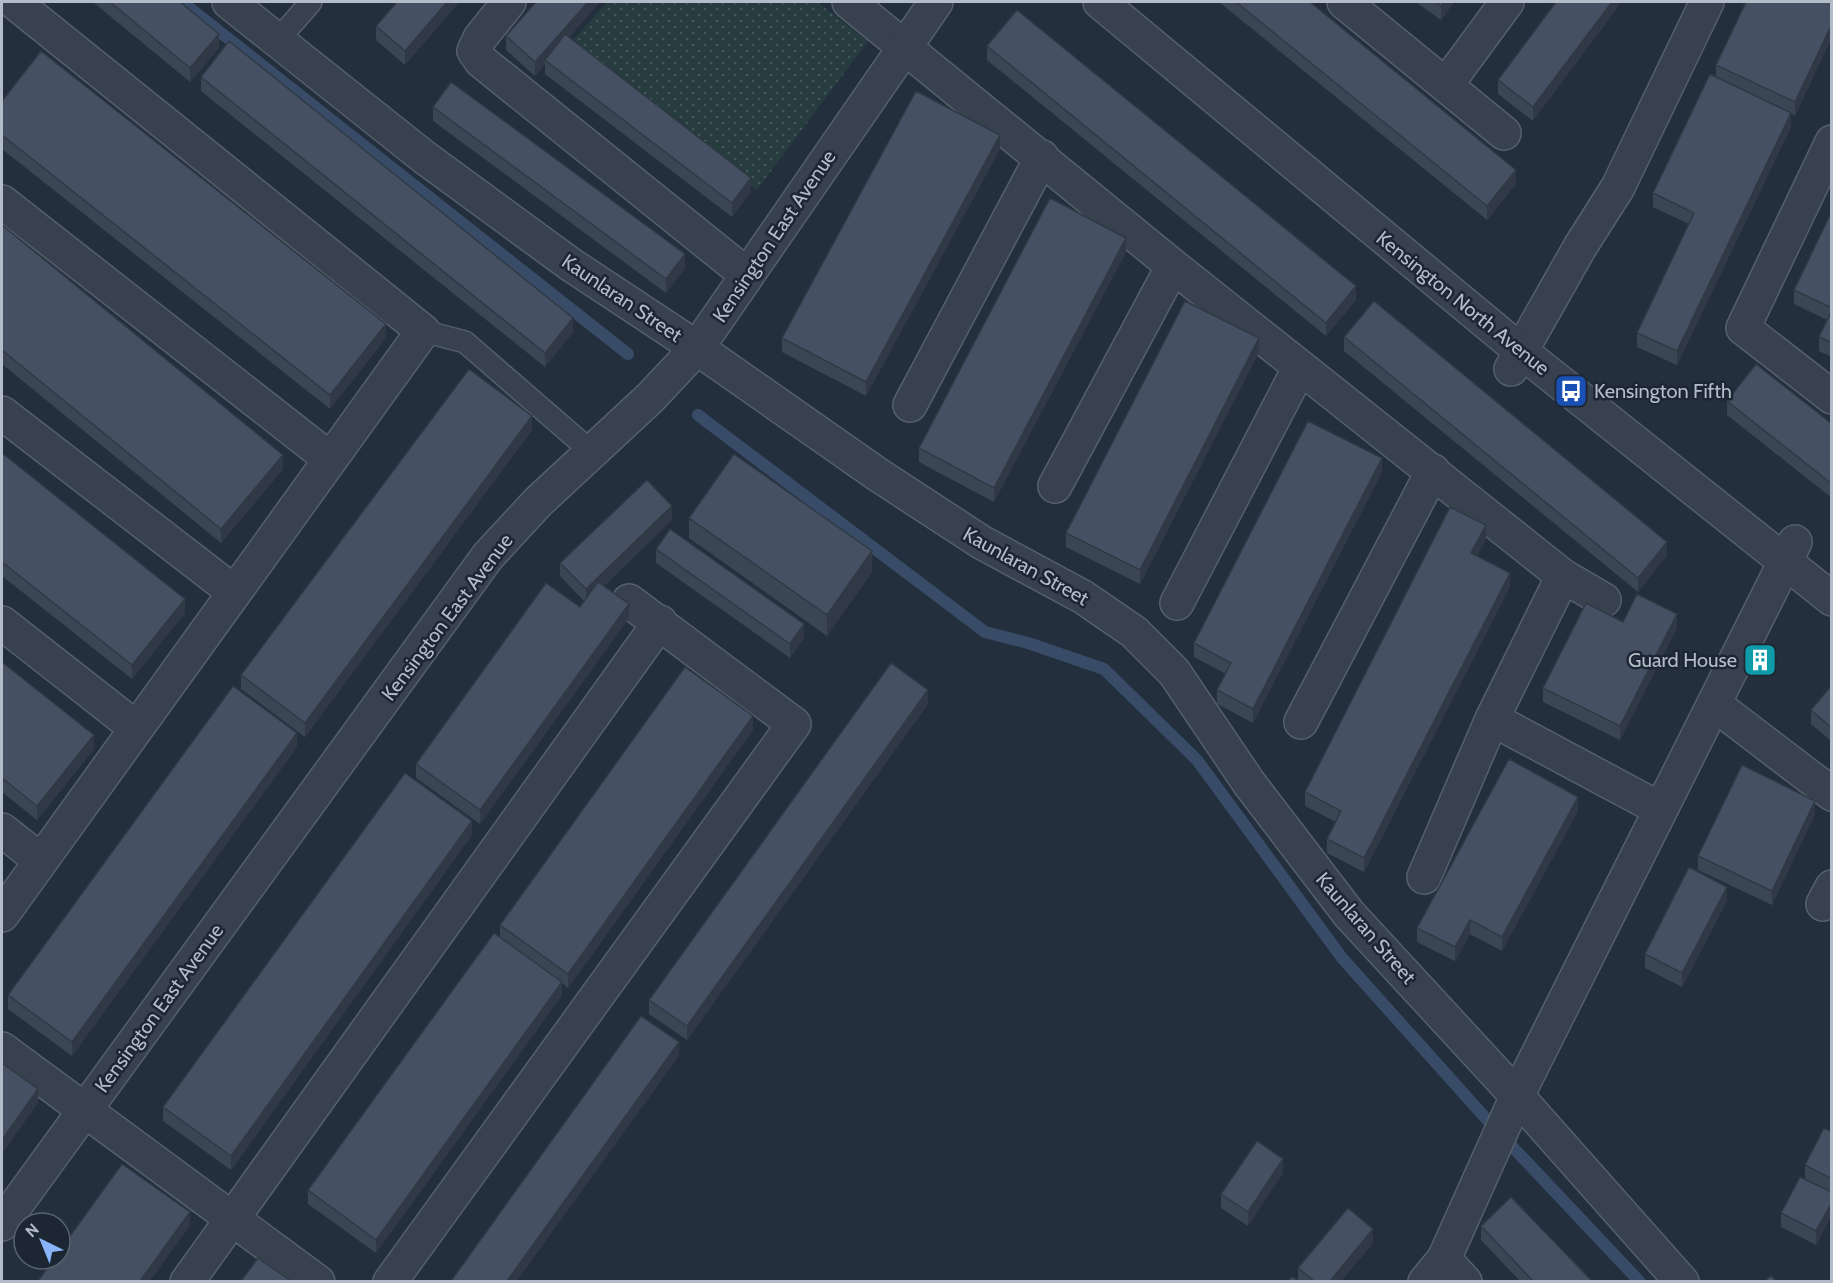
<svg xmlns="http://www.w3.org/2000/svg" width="1833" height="1283" font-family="Cabin,sans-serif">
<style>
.grass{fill:url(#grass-dots)}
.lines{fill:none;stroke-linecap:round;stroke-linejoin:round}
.stream{stroke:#394c67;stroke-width:12}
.service-casing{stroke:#565f6c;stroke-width:24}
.minor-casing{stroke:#565f6c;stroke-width:36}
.tertiary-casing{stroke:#565f6c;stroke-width:36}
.service{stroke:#38414e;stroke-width:21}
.minor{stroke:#38414e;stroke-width:33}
.tertiary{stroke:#38414e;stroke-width:33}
.wall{fill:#3b4654}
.shaded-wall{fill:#303945}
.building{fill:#455162;stroke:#303945;stroke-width:1.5}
.labels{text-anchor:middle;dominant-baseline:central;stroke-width:5;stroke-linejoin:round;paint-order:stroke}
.street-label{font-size:20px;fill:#b4bcc9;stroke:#1d2633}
.poi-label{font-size:20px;fill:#b4bcc9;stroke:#1d2633;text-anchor:start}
</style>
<defs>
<pattern id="grass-dots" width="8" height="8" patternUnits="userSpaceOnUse" patternTransform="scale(1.5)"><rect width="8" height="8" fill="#263c3f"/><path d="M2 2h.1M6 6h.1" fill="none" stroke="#435659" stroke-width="1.8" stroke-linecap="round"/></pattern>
</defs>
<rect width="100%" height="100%" fill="#242f3e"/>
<path class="grass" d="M607,2H817L868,41L757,190L567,47Z"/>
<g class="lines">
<path class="stream" d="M182,2L628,354
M698,415L985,632L1028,643L1104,669L1197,760L1342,958L1490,1123L1640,1282"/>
<defs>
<path id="service" d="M277,41L311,2
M423,331L465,342L593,453"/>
<path id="minor" d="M229,2L424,157L570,264L697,348
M509,2L480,38L474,51L481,61L747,275
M849,2L1173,266L1563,576L1604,600
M1344,2L1504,133
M1446,85L1507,2
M1832,142L1743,328L1832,397
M2,202L330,459
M1511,369L1580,247L1618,187L1707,2
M910,405L1042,157
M2,413L234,592
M1055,486L1173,266
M1177,603L1300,367
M2,623L136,728
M1714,704L1832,794
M1492,719L1660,809
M1301,722L1433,471
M2,830L40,860
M1424,877L1492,719L1563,576
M1823,904L1832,887
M2,915L423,331L14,2
M2,1049L318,1282
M1444,1259L1465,1282
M187,1282L660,622
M390,1282L794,724L629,601
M1425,1282L1444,1259L1517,1096L1795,542"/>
<path id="tertiary" d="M1100,2L1522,352L1832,599
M697,348L877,474L981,542L1083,597L1134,632L1174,672L1249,783L1349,914L1517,1096L1682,1282
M2,1224L488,556L538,502L650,398L697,348L936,2"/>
</defs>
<use href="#service" class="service-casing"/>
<use href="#minor" class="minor-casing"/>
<use href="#tertiary" class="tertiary-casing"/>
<use href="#service" class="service"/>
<use href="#minor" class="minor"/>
<use href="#tertiary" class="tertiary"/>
</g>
<path class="wall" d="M93,2H180L219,48L190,82Z
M459,2L405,65L376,40V26Z
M1219,2H1310L1516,184L1487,220Z
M1416,2H1454L1441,20Z
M1556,2L1533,121L1498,94V80Z
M1832,2L1795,116L1791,114V127L1677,365L1637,347V333L1689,224L1653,207V193L1716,77V65Z
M506,36L569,37L751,192L732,217L545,74V64L535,76L506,50Z
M987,46L1356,300L1326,336L987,60Z
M201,77L573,332L545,367L201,91Z
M2,101L386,338L330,409L2,149Z
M433,107L685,268L666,293L433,121Z
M1000,149L866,396L782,352V338Z
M1832,211V357L1819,351V337L1827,320L1794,304V290Z
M2,225L283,469L221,543L2,364Z
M1126,252L994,502L919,462V448Z
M1344,337L1667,555L1638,592L1344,351Z
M1259,352L1140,584L1066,547V533Z
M1727,401L1832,424V498L1727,415Z
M532,430L305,737L241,689V675Z
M2,453L185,613L132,679L2,576Z
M1382,472L1253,723L1217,704V690L1226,674L1194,657V643Z
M689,518L872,572L827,636L689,538Z
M672,520L604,586L629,618L480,824L416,778V764L580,607L584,601L560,576V563Z
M1486,539L1477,556L1510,587L1364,872L1327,853V839L1336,822L1305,806V792Z
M656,549L804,638L790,658L656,563Z
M1677,628L1620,740L1543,702V688Z
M1771,656L1763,672L1749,665V658Z
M2,662L94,749L37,820L2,792Z
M1832,685V742L1811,724V710Z
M928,704L687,1040L649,1014V1000Z
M753,730L568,988L562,983V995L376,1253L308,1204V1190L500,938V925Z
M297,747L72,1056L8,1009V995Z
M1578,811L1502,951L1470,934L1455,961L1417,942V928Z
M1815,814L1772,905L1698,870V856Z
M472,835L231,1170L163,1121V1107Z
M1727,901L1682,987L1645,968V954Z
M1832,1113V1130L1830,1129V1115Z
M1832,1132V1215L1816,1245L1781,1227V1213L1805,1179V1165Z
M1283,1173L1248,1226L1221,1208V1194Z
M1481,1226L1592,1281H1520L1481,1240Z
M1373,1243L1341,1281H1298V1268Z"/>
<path class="shaded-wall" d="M447,2H459L405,65V51Z
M588,2H600L548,62L545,60V64L535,76V62Z
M1444,2H1454L1441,20V6Z
M1612,2H1622L1533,121V107Z
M1832,24V38L1795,116V102Z
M219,34V48L190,82V68Z
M1791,113V127L1677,365V351Z
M1000,135V149L866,396V382Z
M1516,170V184L1487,220V206Z
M751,178V192L732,217V203Z
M1126,238V252L994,502V488Z
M685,254V268L666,293V279Z
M1356,286V300L1326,336V323Z
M573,318V332L545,367V353Z
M386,324V338L330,409V395Z
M1259,338V352L1140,584V570Z
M532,416V430L305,737V723Z
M283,455V469L221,543V529Z
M1382,458V472L1253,723V709Z
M672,506V520L586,603V589Z
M1486,525V539L1471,567V553Z
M1667,542V555L1638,592V578Z
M872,551V572L827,636V615Z
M1510,573V587L1364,872V858Z
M185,599V613L132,679V665Z
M629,604V618L480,824V810Z
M1677,614V628L1620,740V726Z
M804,624V638L790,658V644Z
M1771,648V656L1763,672V664Z
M928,690V704L687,1040V1026Z
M753,716V730L568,988V974Z
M297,733V747L72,1056V1042Z
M94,735V749L37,820V806Z
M1578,797V811L1502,951V937Z
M1815,801V814L1772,905V891Z
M472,821V835L231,1170V1156Z
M1727,887V901L1682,987V973Z
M1470,920V934L1455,961V947Z
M562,982V995L376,1253V1240Z
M679,1042V1056L517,1281H507Z
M38,1089V1103L2,1154V1140Z
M1283,1159V1173L1248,1226V1212Z
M1832,1202V1215L1816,1245V1231Z
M190,1212V1226L150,1281H140Z
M1373,1229V1243L1341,1281H1330Z"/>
<path class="building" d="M110,2H180L219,34L190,68Z
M397,2H447L405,51L376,26Z
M536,2H588L535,62L506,36Z
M1236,2H1310L1516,170L1487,206Z
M1435,2H1444L1441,6Z
M1556,2H1612L1533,107L1498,80Z
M1746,2H1832V24L1795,102L1716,65Z
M1017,10L1356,286L1326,323L987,46Z
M565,34L751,178L732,203L545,60Z
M229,41L573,318L545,353L201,77Z
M41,51L386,324L330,395L2,135V101Z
M1710,74L1791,113L1677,351L1637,333L1694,213L1653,193Z
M451,82L685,254L666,279L433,107Z
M916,91L1000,135L866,382L782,338Z
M1050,198L1126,238L994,488L919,448Z
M1832,211V308L1794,290Z
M2,225L283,455L221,529L2,350Z
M1185,301L1259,338L1140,570L1066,533Z
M1374,301L1667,542L1638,578L1344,337Z
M1832,310V343L1819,337Z
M1756,364L1832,424V484L1727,401Z
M469,369L532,416L305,723L241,675Z
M1308,421L1382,458L1253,709L1217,690L1231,663L1194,643Z
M2,453L185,599L132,665L2,562Z
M734,454L872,551L827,615L689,518Z
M647,480L672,506L586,589L560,563Z
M1450,507L1486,525L1471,553L1510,573L1364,858L1327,839L1341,811L1305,792Z
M670,529L804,624L790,644L656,549Z
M598,582L629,604L480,810L416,764L546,583L580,607Z
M1637,594L1677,614L1620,726L1543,688L1586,603L1623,622Z
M1757,642L1771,648L1763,664L1749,658Z
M2,662L94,735L37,806L2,778Z
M891,663L928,690L687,1026L649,1000Z
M685,667L753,716L568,974L500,925Z
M1832,685V728L1811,710Z
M233,686L297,733L72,1042L8,995Z
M1509,759L1578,797L1502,937L1470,920L1455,947L1417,928Z
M1742,765L1815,801L1772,891L1698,856Z
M405,773L472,821L231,1156L163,1107Z
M1689,867L1727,887L1682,973L1645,954Z
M494,933L562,982L376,1240L308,1190Z
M641,1016L679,1042L507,1281H451Z
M2,1063L38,1089L2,1140Z
M1824,1128L1832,1132V1179L1805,1165Z
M1257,1141L1283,1159L1248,1212L1221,1194Z
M122,1164L190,1212L140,1281H38L54,1259H60V1250Z
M1800,1177L1832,1192V1202L1816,1231L1781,1213Z
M1511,1197L1592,1281H1533L1481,1226Z
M1348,1208L1373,1229L1330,1281H1314L1298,1268Z
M258,1258L291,1281H241Z
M1771,1276L1776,1281H1765Z
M1292,1277L1298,1281H1288Z"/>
<defs>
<symbol id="bus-square" viewBox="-11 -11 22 22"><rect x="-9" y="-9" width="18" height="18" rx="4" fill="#1a4fb4" stroke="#1d2633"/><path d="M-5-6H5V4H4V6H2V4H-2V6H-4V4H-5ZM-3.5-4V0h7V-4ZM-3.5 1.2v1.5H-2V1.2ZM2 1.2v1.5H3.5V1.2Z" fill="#fff"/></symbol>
<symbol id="building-square" viewBox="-11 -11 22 22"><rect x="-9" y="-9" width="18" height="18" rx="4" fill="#0f9aa8" stroke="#1d2633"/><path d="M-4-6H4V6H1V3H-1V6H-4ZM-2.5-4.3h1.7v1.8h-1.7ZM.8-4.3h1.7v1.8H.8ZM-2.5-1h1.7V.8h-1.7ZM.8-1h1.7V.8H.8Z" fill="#fff"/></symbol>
</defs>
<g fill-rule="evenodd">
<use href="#bus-square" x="1552" y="372" width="38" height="38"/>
<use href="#building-square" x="1741" y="641" width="38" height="38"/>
</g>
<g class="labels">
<g class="street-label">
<text transform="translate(774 236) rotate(-56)">Kensington East Avenue</text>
<text transform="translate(622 298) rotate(34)">Kaunlaran Street</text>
<text transform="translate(1463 303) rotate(39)">Kensington North Avenue</text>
<text transform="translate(1026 566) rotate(29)">Kaunlaran Street</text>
<text transform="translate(447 617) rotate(-53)">Kensington East Avenue</text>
<text transform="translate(1366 928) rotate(49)">Kaunlaran Street</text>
<text transform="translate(159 1008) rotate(-54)">Kensington East Avenue</text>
</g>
<g class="poi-label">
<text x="1594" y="391">Kensington Fifth</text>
<text x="1737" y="660" text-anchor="end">Guard House</text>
</g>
</g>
<rect width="1833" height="1283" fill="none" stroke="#b4bcc9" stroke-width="6"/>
<g transform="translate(42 1241) rotate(317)"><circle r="28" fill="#1d2633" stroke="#59626f" stroke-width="1.5"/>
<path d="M0-4.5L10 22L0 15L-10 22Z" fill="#8ab4f8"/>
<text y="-9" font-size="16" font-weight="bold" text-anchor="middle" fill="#b4bcc9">N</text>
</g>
</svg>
